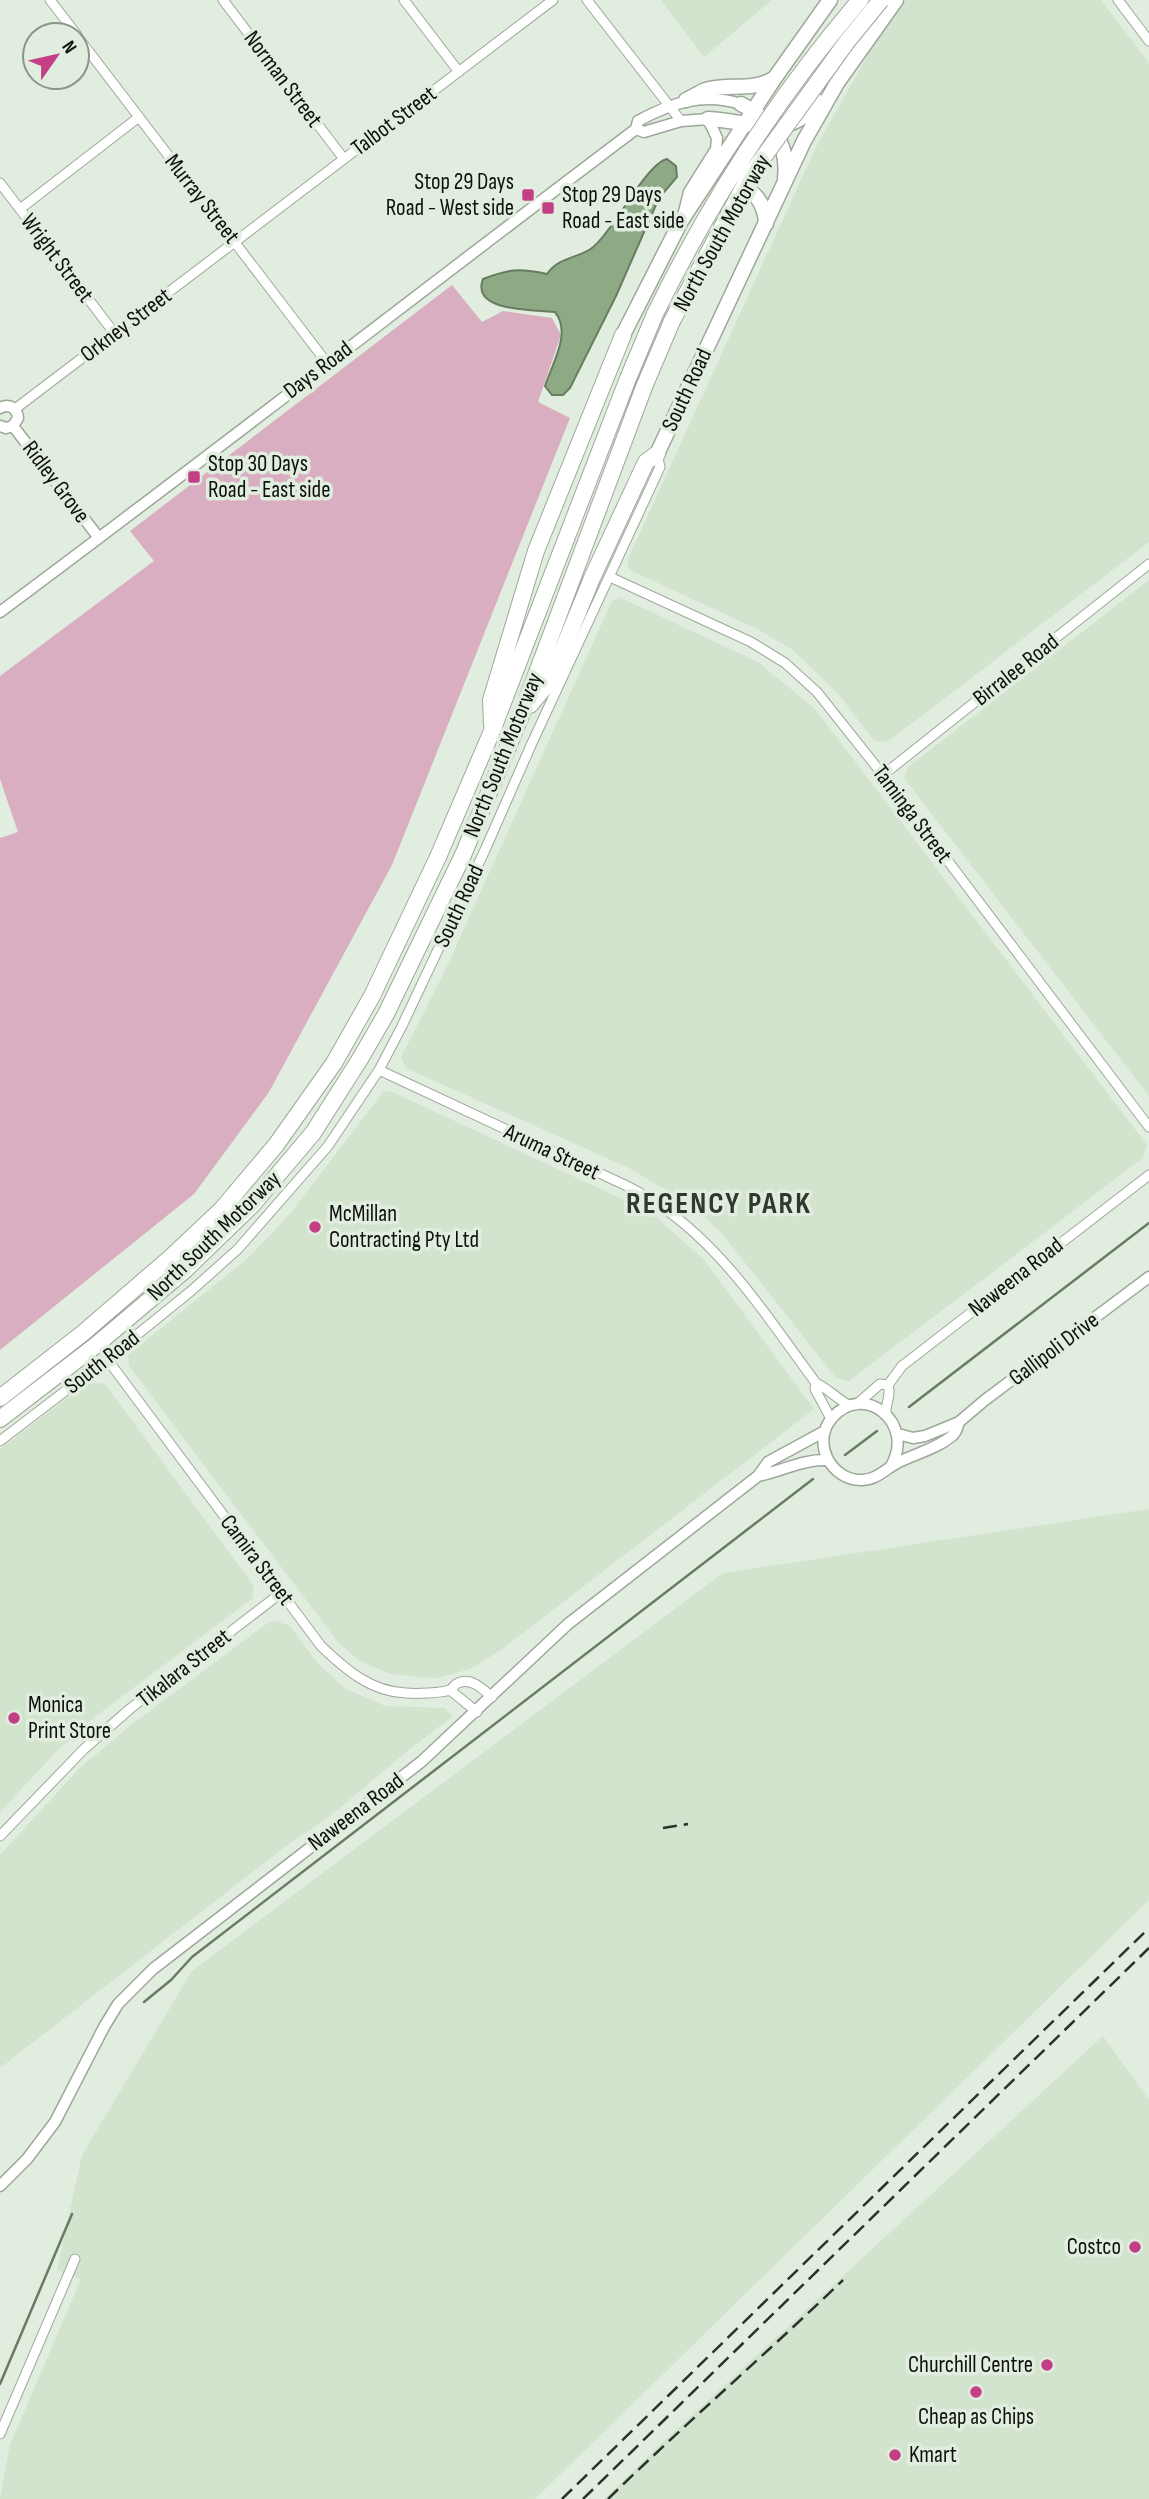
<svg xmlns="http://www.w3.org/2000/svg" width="1149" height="2499" font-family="'Sofia Sans Condensed',sans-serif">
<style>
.built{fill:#d2e3ce}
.green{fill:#d8aec0}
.water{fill:#8daa84;stroke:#677c60;stroke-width:2}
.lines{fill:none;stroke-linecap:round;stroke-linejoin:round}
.stream{stroke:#677c60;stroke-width:2.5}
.minor-casing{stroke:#9da89a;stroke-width:11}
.tertiary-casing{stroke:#9da89a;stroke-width:13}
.trunk-casing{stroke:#9da89a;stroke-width:17}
.motorway-casing{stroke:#9da89a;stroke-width:18}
.minor{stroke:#fff;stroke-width:9}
.tertiary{stroke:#fff;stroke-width:10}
.trunk{stroke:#fff;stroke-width:14}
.motorway{stroke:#fff;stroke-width:16}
.rail{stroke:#2d312b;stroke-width:2.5;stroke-dasharray:14 7;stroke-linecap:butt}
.motorway-bridge-casing{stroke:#9da89a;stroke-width:18;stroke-linecap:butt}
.motorway-bridge{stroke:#fff;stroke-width:16}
.poi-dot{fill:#c34087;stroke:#e1edde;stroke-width:2.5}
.labels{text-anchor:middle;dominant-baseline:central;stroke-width:7;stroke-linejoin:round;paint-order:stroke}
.street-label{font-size:23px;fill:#0d100c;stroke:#e1edde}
.poi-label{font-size:23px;fill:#0d100c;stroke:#e1edde;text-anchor:start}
.district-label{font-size:30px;font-weight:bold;letter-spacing:2px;fill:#30392d;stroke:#e1edde}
</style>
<rect width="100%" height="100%" fill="#e1edde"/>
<path class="built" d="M661,0H772L704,57Z
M906,0H1101L1149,63V542L890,740L883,742H877L871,737L840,696L793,650L759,630L632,571L628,567V559L816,147L889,18Z
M1149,580V1096L904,778L908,767Z
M619,597L758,662L815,709L1147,1145L1143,1158L849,1381L836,1378L720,1231L688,1203L629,1168L406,1068L401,1057L444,973L612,601Z
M384,1091L392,1092L633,1204L656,1217L704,1260L814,1409L501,1650L472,1668L439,1678L416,1677L388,1673L360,1661L338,1642L129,1366L128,1355L248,1258L289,1215Z
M88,1382L105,1384L253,1585V1598L96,1716L57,1751L0,1812V1449Z
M1149,1509V1900L535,2499H0L10,2445L81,2279L57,2270L82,2155L192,1971L723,1573Z
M274,1621L289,1625L319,1665L346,1689L385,1706L445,1708L452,1717L411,1748L329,1817L286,1846L0,2068V1855L80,1768L130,1726L265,1625Z
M1103,2036L1149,2100V2499H604L663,2442Z"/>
<path class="green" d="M452,285L482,322L503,311L552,318L561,335L538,402L570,418L392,865L269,1092L194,1194L0,1350V838L18,832L0,779V676L154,561L130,531Z"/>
<path class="water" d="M667,159L676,166L677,177L659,198L616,296L570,388L563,395H552L545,386C552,364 572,333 555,312C535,310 470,312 483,279C509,269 519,268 547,274C558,258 573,259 589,250C596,246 603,237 608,230C621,215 649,163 667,159Z"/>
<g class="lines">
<path class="stream" d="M909,1407L1149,1223
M845,1455L877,1431
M144,2002L171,1980L192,1957L813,1479
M0,2384L72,2214"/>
<defs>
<path id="minor" d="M50,0L77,35
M223,0L344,159
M404,0L459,72
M587,0L681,121
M1118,0L1149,41
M77,36L327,363
M0,183L115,334
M20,209L139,117
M15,409L553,0
M610,577L751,642L785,663L817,692L883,775L1149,1127
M883,775L1149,564
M379,1070L627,1186C712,1228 761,1309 816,1383C823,1385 840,1401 850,1406
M107,1359L321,1646C345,1669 371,1692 406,1693C415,1694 443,1693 450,1690C453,1688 455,1684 458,1683C471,1677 483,1689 492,1697
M816,1383L815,1389L831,1419
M856,1405L880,1384L888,1385
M886,1414C885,1403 892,1396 888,1385L902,1366L1149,1175
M0,1441L107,1359L191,1291L238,1249L328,1146L379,1070L402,1026L485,850L532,743L660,467L657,454
M450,1690L477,1712
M0,1836L84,1749L131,1708L281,1593
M0,2434L75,2259"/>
<path id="tertiary" d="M636,129L644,132L681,121L708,119L717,138L716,149L689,192L684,212
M0,408C9,403 17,408 18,418L13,426L6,428L0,426
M13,426L99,538
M0,612C214,453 424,289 636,129L638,121C671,103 703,92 741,104
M898,1434L913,1438L925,1436L959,1422L985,1400L1149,1277
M891,1466C916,1423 864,1381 832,1418C811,1442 831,1481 862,1480C877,1480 886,1468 899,1462C917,1453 936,1449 952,1436C957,1432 957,1428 959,1422
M758,1476C783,1471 802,1459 828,1460
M0,2186L27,2159L55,2122L104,2027L118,2004L153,1969L421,1762L568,1624L758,1476L768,1462L825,1431"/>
<path id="trunk" d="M686,100C693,97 700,92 706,90C729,83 751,92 773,79
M741,104C771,119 789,144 785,178
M708,119C756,121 782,143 820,102
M733,184C754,188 765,203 766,224
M623,335L681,221L774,79L830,0
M657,454L804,141L837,83L896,0"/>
<path id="motorway" d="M530,705L550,681L592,578L646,462L657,454
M492,725L491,700L536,551L623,335
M0,1398L83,1333L170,1258L222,1209L276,1145L334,1063L372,996L438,857L492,731L627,381L655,314
M0,1419L95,1346L185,1270L253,1204L313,1133L360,1059L386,1014L463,855L520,718L644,387L672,321"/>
</defs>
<use href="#minor" class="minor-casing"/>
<use href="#tertiary" class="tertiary-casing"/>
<use href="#trunk" class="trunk-casing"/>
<use href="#motorway" class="motorway-casing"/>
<use href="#minor" class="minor"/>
<use href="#tertiary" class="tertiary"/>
<use href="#trunk" class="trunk"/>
<use href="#motorway" class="motorway"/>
<path class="rail" d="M663,1828L688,1824
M562,2499L1149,1928
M583,2499L1149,1948
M608,2499C685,2424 766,2354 843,2280"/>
<defs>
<path id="motorway-bridge" d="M655,314C710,201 779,95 860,0
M672,321L749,177L846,43L881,0"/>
</defs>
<use href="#motorway-bridge" class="motorway-bridge-casing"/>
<use href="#motorway-bridge" class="motorway-bridge"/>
</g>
<g class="poi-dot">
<rect x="521" y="188" width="14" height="14" rx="3.5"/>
<rect x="541" y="201" width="14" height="14" rx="3.5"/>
<rect x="187" y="470" width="14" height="14" rx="3.5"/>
<circle cx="315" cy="1227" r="7"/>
<circle cx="14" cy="1718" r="7"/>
<circle cx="1135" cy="2247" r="7"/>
<circle cx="1047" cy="2365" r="7"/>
<circle cx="976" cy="2392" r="7"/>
<circle cx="895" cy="2455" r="7"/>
</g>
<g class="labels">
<g class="street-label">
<text transform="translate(283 79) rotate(53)">Norman Street</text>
<text transform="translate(394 121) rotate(-37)">Talbot Street</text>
<text transform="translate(202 199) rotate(52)">Murray Street</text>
<text transform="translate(722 233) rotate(-61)">North South Motorway</text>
<text transform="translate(57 258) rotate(53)">Wright Street</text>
<text transform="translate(126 325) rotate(-37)">Orkney Street</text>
<text transform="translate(318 370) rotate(-37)">Days Road</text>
<text transform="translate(687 390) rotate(-65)">South Road</text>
<text transform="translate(56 482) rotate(53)">Ridley Grove</text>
<text transform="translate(1016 670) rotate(-38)">Birralee Road</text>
<text transform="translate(503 755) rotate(-68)">North South Motorway</text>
<text transform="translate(912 814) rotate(53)">Taminga Street</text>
<text transform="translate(459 906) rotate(-65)">South Road</text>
<text transform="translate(552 1152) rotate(25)">Aruma Street</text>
<text transform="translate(214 1236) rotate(-44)">North South Motorway</text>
<text transform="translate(1016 1277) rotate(-38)">Naweena Road</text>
<text transform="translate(1054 1349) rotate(-37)">Gallipoli Drive</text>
<text transform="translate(102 1362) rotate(-38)">South Road</text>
<text transform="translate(257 1560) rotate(53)">Camira Street</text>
<text transform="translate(184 1668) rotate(-38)">Tikalara Street</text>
<text transform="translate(356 1812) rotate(-37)">Naweena Road</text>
</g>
<g class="poi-label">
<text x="514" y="182" text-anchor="end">Stop 29 Days<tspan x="514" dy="26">Road - West side</tspan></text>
<text x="562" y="195">Stop 29 Days<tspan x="562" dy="26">Road - East side</tspan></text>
<text x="208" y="464">Stop 30 Days<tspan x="208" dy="26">Road - East side</tspan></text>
<text x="329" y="1214">McMillan<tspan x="329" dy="26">Contracting Pty Ltd</tspan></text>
<text x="28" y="1705">Monica<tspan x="28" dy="26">Print Store</tspan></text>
<text x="1121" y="2247" text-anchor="end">Costco</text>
<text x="1033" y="2365" text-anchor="end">Churchill Centre</text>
<text x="976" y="2417" text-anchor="middle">Cheap as Chips</text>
<text x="909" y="2455">Kmart</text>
</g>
<g class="district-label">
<text x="719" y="1204">REGENCY PARK</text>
</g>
</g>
<g transform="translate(56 56) rotate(56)"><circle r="33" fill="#e1edde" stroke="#8c958a" stroke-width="2"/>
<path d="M0-5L12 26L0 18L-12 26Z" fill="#c34087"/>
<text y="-10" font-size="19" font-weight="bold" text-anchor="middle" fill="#0d100c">N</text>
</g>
</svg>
